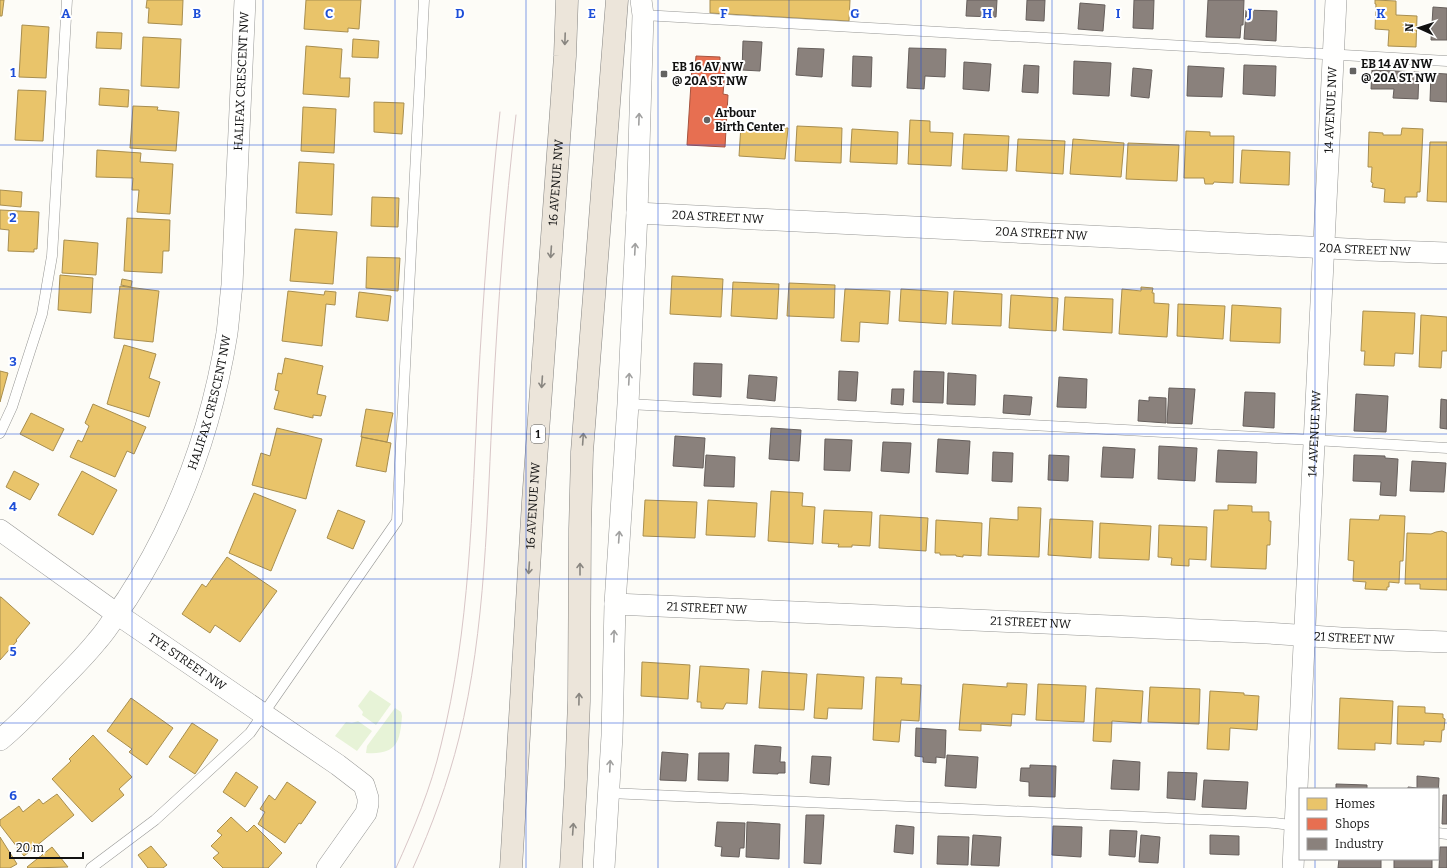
<svg xmlns="http://www.w3.org/2000/svg" width="1447" height="868" font-family="Bitter,serif">
<style>
.green{fill:#e7f3d7}
.homes{fill:#e9c46a;stroke:#a88e4f}
.shops{fill:#e76f51;stroke:#a7533e}
.industry{fill:#8a817c;stroke:#665f5c}
.lines{fill:none;stroke-linecap:round;stroke-linejoin:round}
.service-casing{stroke:#979795;stroke-width:11}
.minor-casing{stroke:#979795;stroke-width:22}
.trunk-casing{stroke:#858482;stroke-width:23}
.service{stroke:#fffffe;stroke-width:10}
.minor{stroke:#fffffe;stroke-width:21}
.trunk{stroke:#ece5da;stroke-width:22}
.tram{stroke:#d9c6c7;stroke-width:1}
.oneway{stroke:#898680}
.oneway2{stroke:#a0a09f}
.grid{fill:none;stroke:#1d4ed8;stroke-width:1;stroke-opacity:0.55}
.poi-dot{fill:#646362;stroke:#fff;stroke-width:1.5}
.labels{text-anchor:middle;dominant-baseline:central;stroke-width:4;stroke-linejoin:round;paint-order:stroke}
.shield{fill:#fff;stroke:#585858;stroke-width:1}
.shield-label{font-size:11px;font-weight:bold;fill:#111}
.poi-label{font-size:12px;font-weight:bold;fill:#111;stroke:#fff;text-anchor:start}
.street-label{font-size:12px;fill:#111;stroke:#fff}
.grid-label{font-size:13px;text-anchor:middle;font-weight:bold;fill:#1d4ed8;stroke:#fff;stroke-width:4;stroke-linejoin:round;paint-order:stroke}
</style>
<rect width="100%" height="100%" fill="#fdfcf7"/>
<path class="green" d="M370,690L391,704L376,725L362,715L363,712L358,706Z
M395,708L401,712L402,716C400,742 397,755 366,753L367,746Z
M358,721L372,731L357,751L335,736L346,722L352,723Z"/>
<path class="homes" d="M0,0H4L2,16H0Z
M147,0H183L182,25L148,23L149,8H146Z
M306,0H361L359,29L348,28V32L304,29Z
M710,0H850L849,21L710,13Z
M1375,0L1396,1V15L1417,16L1416,47L1388,46L1389,30L1375,29L1376,4H1375Z
M22,25L49,27L46,78L19,77Z
M97,32L122,33L121,49L96,48Z
M143,37L181,39L179,88L141,86Z
M353,39L379,41L378,58L352,57Z
M306,46L342,49L340,78H350L349,97L303,94Z
M100,88L129,90L128,107L99,105Z
M18,90L46,91L43,141L15,140Z
M374,102L404,103L402,134L374,132Z
M133,106L158,107L157,110L179,112L176,151L130,148Z
M303,107L336,109L334,153L301,151Z
M910,120L930,121V132L953,133L951,166L908,164Z
M741,125L788,128L785,159L739,156Z
M797,126L842,128L841,163L795,161Z
M1402,128L1423,129L1420,192H1417V197H1405V203L1384,202L1385,189L1372,187L1373,183L1371,182L1372,167H1368L1369,132L1383,133V135H1401Z
M852,129L898,132L897,164L850,162Z
M1186,131L1210,132V136H1234L1233,183L1214,182L1213,184H1205L1204,178H1184Z
M964,134L1009,136L1007,171L962,169Z
M1018,139L1065,141L1063,174L1016,171Z
M1073,139L1124,143L1121,177L1070,174Z
M1430,142H1447V202L1427,201Z
M1128,143L1179,145L1177,181L1126,179Z
M97,150L141,153L140,162L173,164L170,214L137,212L139,190H132L133,178L96,177Z
M1242,150L1290,152L1289,185L1240,183Z
M299,162L334,164L332,215L296,213Z
M0,190L22,192L21,207L0,205Z
M372,197L399,198L398,227L371,226Z
M0,210L39,212L37,249H34V252L8,251L9,230L0,229Z
M127,218L170,220L169,251H163L162,273L124,271Z
M295,229L337,232L333,284L290,281Z
M64,240L98,243L96,275L62,273Z
M367,257L400,258L398,291L366,288Z
M60,275L93,278L91,313L58,310Z
M672,276L723,279L721,317L670,314Z
M122,279L132,281L131,287L121,285Z
M733,282L779,284L777,319L731,316Z
M789,283L835,285L834,318L787,316Z
M120,286L159,291L153,342L114,338Z
M1141,287L1153,288L1152,293H1154V303L1169,304L1167,337L1119,334L1122,289L1141,291Z
M845,289L890,291L888,324L860,322L859,342L841,341Z
M901,289L948,292L946,324L899,321Z
M288,291L324,295L325,291L336,292L335,305L326,304L322,346L282,341Z
M954,291L1002,294L1001,326L952,324Z
M359,292L391,296L388,321L356,317Z
M1011,295L1058,298L1056,331L1009,328Z
M1065,297L1113,299L1112,333L1063,330Z
M1178,304L1225,306L1223,339L1177,336Z
M1232,305L1281,308L1280,343L1230,341Z
M1363,311L1415,313L1413,354L1395,353L1394,366L1364,365L1365,351H1361Z
M1421,315L1447,317V351H1442L1441,368L1419,367Z
M124,345L156,354L149,378L160,382L149,417L107,404Z
M285,358L323,366L317,394L326,396L321,416L313,415V418L274,409L279,391L275,390L278,373L282,374Z
M0,371L8,373L0,402Z
M93,404L146,427L134,454L127,451L115,477L70,457L78,440L82,442L89,426L85,423Z
M366,409L393,413L387,442L361,437Z
M31,413L64,429L53,451L20,434Z
M277,428L322,439L306,499L252,485L261,453L270,456Z
M362,437L391,443L386,472L356,466Z
M14,471L39,484L30,500L6,487Z
M82,471L117,490L93,535L58,515Z
M771,491L803,493L802,506L815,507L813,544L768,541Z
M254,493L296,510L271,571L229,553Z
M645,500L697,502L695,538L643,536Z
M708,500L757,503L755,537L706,535Z
M1228,505L1252,506V512H1269V521H1271L1270,545H1267L1266,569L1211,567L1214,510H1228Z
M1018,507L1041,508L1039,557L988,555L990,518L1018,520Z
M338,510L365,521L353,549L327,538Z
M824,510L872,512L870,546L852,545V547H838L839,544L822,543Z
M880,515L928,518L926,551L879,548Z
M1380,515L1405,516L1403,561H1400L1399,583L1389,582V587H1387V590L1365,589L1366,582L1353,581L1354,561L1348,560L1350,519L1379,520Z
M1050,519L1093,521L1091,558L1048,555Z
M936,520L982,523L981,556L963,555V557L956,556V555H940V553H935Z
M1100,523L1151,526L1149,560L1099,558Z
M1159,525L1207,527L1206,560L1189,559V566L1171,565L1172,558L1158,557Z
M1442,531L1447,533V590L1420,589V584H1405L1407,533L1431,534L1436,532Z
M227,557L277,591L240,642L215,625L210,633L182,614L202,584L206,587Z
M0,597H1L30,623L16,640L17,641L0,660Z
M642,662L690,665L688,699L641,696Z
M700,666L749,669L747,704L726,703L723,709L701,708V702H697Z
M762,671L807,674L804,710L759,708Z
M817,674L864,677L862,709L828,708L827,719L814,718Z
M876,677L902,678L901,684L921,685L919,721L901,720L899,742L873,740Z
M1007,683L1027,684L1025,715L1012,714L1011,726L981,724V731L959,730L963,684L1007,687Z
M1038,684L1086,686L1084,722L1036,720Z
M1150,687L1200,689L1199,724L1148,722Z
M1096,688L1143,691L1141,723L1112,721L1111,742L1093,741Z
M1210,691L1244,693V695L1259,696L1257,730L1230,728L1229,750L1207,749Z
M131,698L173,728L147,765L129,752L132,749L107,731Z
M1340,698L1393,701L1391,744L1375,743V750L1338,749Z
M1398,706L1425,707V713L1443,714V718L1445,719L1444,730H1442L1441,742L1424,741V745L1397,744Z
M192,723L218,740L195,774L169,757Z
M93,735L132,777L119,789L124,795L92,822L52,779L71,761L69,759Z
M236,772L258,787L245,807L223,792Z
M287,782L316,802L301,824L299,823L285,843L258,824L265,812L260,809L269,795L275,800Z
M57,794L74,815L24,856L0,825V820L19,806L23,812L39,799L43,804Z
M231,817L247,832L254,825L282,853L268,868H223L213,858L219,853L211,846L222,835L217,831Z
M0,837L17,864L10,868H0Z
M151,846L167,865L163,868H148L138,855Z
M52,847L68,867L28,868L27,867Z"/>
<path class="shops" d="M696,56L720,57V70H725L723,94L728,95L725,147L687,145L692,68H695Z"/>
<path class="industry" d="M967,0H997L996,17L966,16Z
M1027,0H1045L1044,21L1026,20Z
M1134,0H1154L1153,29L1133,28Z
M1208,0H1244L1243,25H1241L1240,38L1206,37Z
M1080,3L1105,5L1103,31L1078,29Z
M1433,7L1447,8V40H1431Z
M1246,10L1277,11L1276,41L1244,39Z
M743,41L762,42L760,71L742,70Z
M798,48L824,49L822,77L796,75Z
M909,48L946,49L945,77L925,76L924,89L907,88Z
M853,56L872,57L871,87L852,86Z
M1074,61L1111,63L1109,96L1073,94Z
M964,62L991,64L989,91L963,89Z
M1024,65L1039,66L1038,93L1022,92Z
M1244,65L1276,66L1275,96L1243,94Z
M1188,66L1224,68L1222,97L1187,96Z
M1133,68L1152,70L1149,98L1131,96Z
M1372,70L1419,72L1418,99L1393,98L1394,89H1371Z
M1431,73L1447,74V102L1430,101Z
M694,363L722,364L721,397L693,395Z
M839,371L858,372L856,401L838,400Z
M914,371L944,372L943,403L913,402Z
M948,373L976,375L975,405L947,404Z
M749,375L777,377L775,401L747,398Z
M1059,377L1087,379L1086,408L1057,407Z
M1169,388L1195,389L1192,424L1167,423Z
M892,389H904L903,405L891,404Z
M1245,392L1275,393L1274,428L1243,426Z
M1356,394L1388,396L1386,432L1354,431Z
M1004,395L1032,397L1030,415L1003,413Z
M1149,397L1166,398V423L1138,421L1139,400L1149,401Z
M1441,399L1447,400V429L1440,428Z
M771,428L801,430L799,461L769,459Z
M675,436L705,438L703,468L673,466Z
M825,439L852,440L850,471L824,470Z
M938,439L970,441L968,474L936,472Z
M883,442L911,443L909,473L881,471Z
M1159,446L1197,448L1195,481L1158,479Z
M1103,447L1135,449L1133,478L1101,477Z
M1218,450L1257,452L1256,483L1216,482Z
M993,452L1013,453L1012,482L992,481Z
M706,455L735,457L734,487L704,486Z
M1049,455L1069,456L1068,481L1048,480Z
M1354,455L1385,456V458L1398,459L1396,496L1380,495L1381,482L1353,481Z
M1412,461L1446,463L1444,492L1410,491Z
M916,728L946,730L945,758L936,757V763L923,762V757L915,756Z
M755,745L781,747L780,762H785V773H778V774L753,773Z
M662,752L688,754L686,781L660,780Z
M699,753H729L728,781L698,780Z
M947,755L978,757L976,788L945,786Z
M812,756L831,757L829,785L810,783Z
M1113,760L1140,762L1139,790L1111,789Z
M1030,765L1056,766L1055,797L1029,796V782L1020,781L1021,768H1030Z
M1168,772L1197,773L1195,800L1167,798Z
M1417,776L1439,778L1438,799V789H1408V787L1417,788Z
M1204,780L1248,782L1246,809L1202,807Z
M1336,784L1367,785V789H1336Z
M1443,795H1447V824H1442Z
M806,815H824L821,864L804,863Z
M717,822L745,823L744,848H740L739,857L721,856L722,847L715,846Z
M747,822L780,824L779,859L746,857Z
M896,825L914,827L913,854L894,852Z
M1053,826L1082,827L1081,857L1052,855Z
M1110,830L1137,831L1135,857L1109,855Z
M973,835L1001,837L999,866L971,865Z
M1141,835L1160,837L1158,863L1139,862Z
M1210,835L1239,836V855L1210,854Z
M938,836L969,837L968,865L937,864Z
M1440,847H1447V868H1439Z
M1339,859H1381V868H1338Z
M1394,859H1432V868H1394Z"/>
<g class="lines">
<defs>
<path id="service" d="M643,15L1447,61
M628,404L1314,440L1447,448
M0,433L12,407L42,314L52,256L67,0
M609,793L1275,823L1298,826
M1438,833L1447,834
M91,868L155,820L250,733L397,521L424,0"/>
<g id="minor">
<path id="s1" d="M637,213L1367,250L1447,253"/>
<path id="s2" d="M0,530L117,614L338,765L364,785L368,798V804L366,813L327,868"/>
<path id="s3" d="M615,604L1267,633L1341,638L1447,642"/>
<path id="s4" d="M0,740C21,723 39,703 58,683C71,670 85,656 97,641C108,629 117,613 127,599C179,519 212,427 227,333C229,317 230,301 232,285L245,0"/>
<path d="M604,868L612,736L615,604L628,404L637,213L643,15L641,0"/>
<path id="s5" d="M1293,868L1336,0"/>
</g>
<g id="trunk">
<path id="s6" d="M511,868L533,502L565,56L567,0"/>
<path d="M571,868L576,779L579,701L580,529L582,452L617,0"/>
</g>
</defs>
<use href="#service" class="service-casing"/>
<use href="#minor" class="minor-casing"/>
<use href="#trunk" class="trunk-casing"/>
<use href="#service" class="service"/>
<use href="#minor" class="minor"/>
<use href="#trunk" class="trunk"/>
<path class="tram" d="M396,868C414,828 431,788 441,745C470,629 472,508 478,389C483,297 490,204 500,112
M413,868C432,826 448,782 459,738C486,629 487,510 493,398C498,303 505,209 516,115"/>
</g>
<defs><path id="oneway-shaft" d="M-6 0H5M1.5-3L5.5 0L1.5 3" fill="none" stroke-width="1.6" stroke-linecap="round" stroke-linejoin="round"/></defs>
<g class="oneway">
<use href="#oneway-shaft" transform="translate(565 39) rotate(92)"/>
<use href="#oneway-shaft" transform="translate(551 252) rotate(94)"/>
<use href="#oneway-shaft" transform="translate(542 382) rotate(94)"/>
<use href="#oneway-shaft" transform="translate(583 439) rotate(-86)"/>
<use href="#oneway-shaft" transform="translate(529 568) rotate(94)"/>
<use href="#oneway-shaft" transform="translate(580 569) rotate(-90)"/>
<use href="#oneway-shaft" transform="translate(579 699) rotate(-89)"/>
<use href="#oneway-shaft" transform="translate(573 829) rotate(-86)"/>
</g>
<g class="oneway2">
<use href="#oneway-shaft" transform="translate(639 119) rotate(-88)"/>
<use href="#oneway-shaft" transform="translate(635 249) rotate(-87)"/>
<use href="#oneway-shaft" transform="translate(629 379) rotate(-87)"/>
<use href="#oneway-shaft" transform="translate(619 537) rotate(-86)"/>
<use href="#oneway-shaft" transform="translate(614 636) rotate(-88)"/>
<use href="#oneway-shaft" transform="translate(610 766) rotate(-87)"/>
</g>
<path class="grid" d="M132,0V868M263,0V868M395,0V868M526,0V868M658,0V868M789,0V868M921,0V868M1052,0V868M1184,0V868M1315,0V789M0,145H1447M0,289H1447M0,434H1447M0,579H1447M0,723H1447M1315,859V868"/>
<g class="poi-dot">
<rect x="1349" y="67" width="8" height="8" rx="2"/>
<rect x="660" y="70" width="8" height="8" rx="2"/>
<circle cx="707" cy="120" r="4"/>
</g>
<g class="labels">
<rect class="shield" x="531" y="425" width="14" height="18" rx="3"/>
<g class="shield-label">
<text x="538" y="434">1</text>
</g>
<g class="poi-label">
<text x="1361" y="64">EB 14 AV NW<tspan x="1361" dy="14">@ 20A ST NW</tspan></text>
<text x="672" y="67">EB 16 AV NW<tspan x="672" dy="14">@ 20A ST NW</tspan></text>
<text x="715" y="113">Arbour<tspan x="715" dy="14">Birth Center</tspan></text>
</g>
<g class="street-label">
<text stroke="none"><textPath href="#s4" startOffset="729">HALIFAX CRESCENT NW</textPath></text>
<text stroke="none"><textPath href="#s5" startOffset="759">14 AVENUE NW</textPath></text>
<text stroke="none"><textPath href="#s6" startOffset="687">16 AVENUE NW</textPath></text>
<text stroke="none"><textPath href="#s1" startOffset="81">20A STREET NW</textPath></text>
<text stroke="none"><textPath href="#s1" startOffset="405">20A STREET NW</textPath></text>
<text stroke="none"><textPath href="#s1" startOffset="729">20A STREET NW</textPath></text>
<text stroke="none"><textPath href="#s4" startOffset="405">HALIFAX CRESCENT NW</textPath></text>
<text stroke="none"><textPath href="#s5" startOffset="435">14 AVENUE NW</textPath></text>
<text stroke="none"><textPath href="#s6" startOffset="363">16 AVENUE NW</textPath></text>
<text stroke="none"><textPath href="#s3" startOffset="92">21 STREET NW</textPath></text>
<text stroke="none"><textPath href="#s3" startOffset="416">21 STREET NW</textPath></text>
<text stroke="none"><textPath href="#s3" startOffset="740">21 STREET NW</textPath></text>
<text stroke="none"><textPath href="#s2" startOffset="229">TYE STREET NW</textPath></text>
</g>
</g>
<g class="grid-label">
<text x="66" y="18">A</text>
<text x="197" y="18">B</text>
<text x="329" y="18">C</text>
<text x="460" y="18">D</text>
<text x="592" y="18">E</text>
<text x="724" y="18">F</text>
<text x="855" y="18">G</text>
<text x="987" y="18">H</text>
<text x="1118" y="18">I</text>
<text x="1250" y="18">J</text>
<text x="1381" y="18">K</text>
<text x="13" y="77">1</text>
<text x="13" y="222">2</text>
<text x="13" y="366">3</text>
<text x="13" y="511">4</text>
<text x="13" y="656">5</text>
<text x="13" y="800">6</text>
</g>
<rect x="1299" y="788" width="140" height="72" fill="#ffffff" stroke="#a0a0a0"/>
<rect x="1307" y="798" width="20" height="12" fill="#e9c46a" stroke="#a0a0a0"/>
<text x="1335" y="808" font-size="12" fill="#111111">Homes</text>
<rect x="1307" y="818" width="20" height="12" fill="#e76f51" stroke="#a0a0a0"/>
<text x="1335" y="828" font-size="12" fill="#111111">Shops</text>
<rect x="1307" y="838" width="20" height="12" fill="#8a817c" stroke="#a0a0a0"/>
<text x="1335" y="848" font-size="12" fill="#111111">Industry</text>
<g transform="translate(1419 28) rotate(273)" stroke="#ffffff" stroke-width="3" paint-order="stroke">
<path d="M0-3L7 15L0 10L-7 15Z" fill="#111111"/>
<text y="-6" font-size="11" font-weight="bold" text-anchor="middle" fill="#111111">N</text>
</g>
<path d="M10 852v6h73v-6" fill="none" stroke="#111111" stroke-width="2"/>
<text x="16" y="852" font-size="12" fill="#111111" stroke="#ffffff" stroke-width="3" paint-order="stroke">20 m</text>
</svg>
